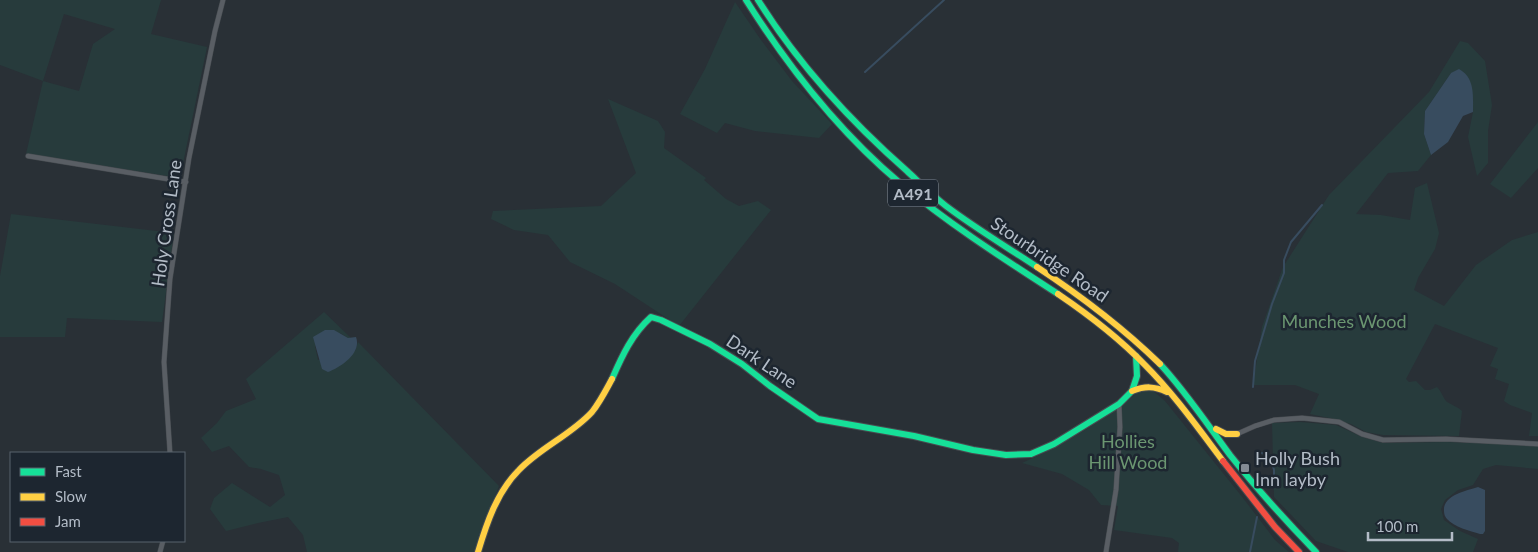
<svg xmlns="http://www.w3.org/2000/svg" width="1538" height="552" font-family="Lato,sans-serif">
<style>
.green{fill:#273b3c;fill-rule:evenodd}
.water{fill:#384c5f}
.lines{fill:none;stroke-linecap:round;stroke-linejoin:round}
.stream{stroke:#384c5f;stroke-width:2}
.street-casing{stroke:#474c51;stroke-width:5.5}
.fast-casing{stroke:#474c51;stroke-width:8}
.slow-casing{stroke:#474c51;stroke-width:8}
.jam-casing{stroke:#474c51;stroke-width:8}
.street{stroke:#595e64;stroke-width:4.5}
.fast{stroke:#16e098;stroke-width:6}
.slow{stroke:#ffcf43;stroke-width:6}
.jam{stroke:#f24e42;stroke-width:6}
.poi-dot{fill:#838b94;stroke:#1d2630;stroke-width:2}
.labels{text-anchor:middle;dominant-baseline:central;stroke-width:5;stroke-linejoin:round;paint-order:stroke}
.shield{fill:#1d2630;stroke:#868f9a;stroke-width:1}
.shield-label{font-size:16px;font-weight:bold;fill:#b3bcc7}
.street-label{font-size:18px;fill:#b3bcc7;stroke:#1d2630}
.park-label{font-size:18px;fill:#6b9671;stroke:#1d2630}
.poi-label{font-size:18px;fill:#b3bcc7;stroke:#1d2630;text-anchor:start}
</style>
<rect width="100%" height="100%" fill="#293036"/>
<path class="green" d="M0,0H161L151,34L207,47L180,178L26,154L43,81L0,65ZM64,14L115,29L93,44L79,91L43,81Z
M735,2L761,40L792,81L832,124L819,138L755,131L725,123L717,133L680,114L705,69Z
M1460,41L1468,43L1485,61L1492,105L1488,131V163L1477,176L1468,137L1473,112L1451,73L1425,111L1424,134L1431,155L1418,171L1388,173L1356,214L1381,215L1410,220L1415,188L1427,183L1439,233L1435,249L1418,278L1414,290L1444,306L1476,265L1512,240L1538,232V436H1529L1532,413L1510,405L1504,401L1509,384L1495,379L1498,369L1490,366L1498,348L1435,324L1406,379L1409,382L1416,381L1425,390H1430L1437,387C1442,392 1443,398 1447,402C1452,405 1458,407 1462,411L1459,436L1383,435L1366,432L1351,424L1334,419L1310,414L1319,394L1295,385H1253L1262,327L1283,267L1329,195L1429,92Z
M608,99L658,121L665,132L664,148L706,178L704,180L726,199L739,206L758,201L771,210L679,326L615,284L570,262L548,235L514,230L491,219L493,211L601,206L636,173Z
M1538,122V168L1511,198L1490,184Z
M11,214L174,233L162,322L67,318L65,337H0V276Z
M324,312L352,339L348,338L340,333L315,346L318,360L355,351L358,342L499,486L474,552H307L303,535L288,517L258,523L226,531L210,509L214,498L232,483L270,507L285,495L279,475L261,469L249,467L229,446L212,452L201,438L217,423L226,411L256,399L246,379Z
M1143,388L1151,389L1165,401L1243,498L1275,540L1289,552H1178L1179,543L1172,538L1114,530L1118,506L1101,505L1089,490L1062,474L1022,463C1066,443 1107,419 1143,388Z
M1300,422L1336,425L1360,436L1383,443L1446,442L1538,445V469L1496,465L1483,469L1473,485L1458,490L1445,500L1441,509L1444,520L1460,531L1478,539L1473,552H1348L1316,541L1274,497L1272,423Z"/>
<path class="water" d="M1459,69C1475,78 1473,95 1473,112L1463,116L1448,142L1431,155L1424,134L1425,111L1451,73Z
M325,330H334L348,338L356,337C362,353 341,367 328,372L322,369L313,337Z
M1478,487L1485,490V531L1483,534H1480C1470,531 1454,527 1447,519C1445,517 1444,514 1444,511C1443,495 1466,491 1478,487Z"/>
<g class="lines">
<path class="stream" d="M865,72L944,0
M1253,387L1255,361L1272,304L1284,273V260L1291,242L1322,205
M1262,453L1270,456L1274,470V477L1270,480V482
M1250,552L1257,517"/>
<defs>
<path id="street" d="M28,156L186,182
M1237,434L1255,426L1274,420L1302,418L1339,422L1362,434L1383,440L1446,439L1538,444
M170,453L164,362L170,279L189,158L215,31L223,0
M160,552L163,541
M1106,552L1116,490L1120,427L1119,404"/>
<path id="fast" d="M746,0C789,68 838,131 900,183C949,224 1004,259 1058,294
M758,0C799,65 849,120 907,171C920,183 932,195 946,206C975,228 1007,247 1037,267
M1160,364C1186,392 1207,424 1230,455C1257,489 1286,521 1316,552
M612,379C622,356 632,334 651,317L661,320L710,344L742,364L770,386L818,419L914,436L973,450L1006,455L1031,454L1054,444L1119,404L1132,391
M1132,391L1137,376L1136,356"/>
<path id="slow" d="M1037,267C1081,296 1123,328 1160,364
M1058,294C1089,315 1119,338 1145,365C1174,394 1198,428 1223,461
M1132,391C1145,386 1154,386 1167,392
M1216,429L1226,434H1237
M478,552C487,522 497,492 519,470C541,447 571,435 592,412C600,402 606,390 612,379"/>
<path id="jam" d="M1223,461L1275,527L1299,552"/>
</defs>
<use href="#street" class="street-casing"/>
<use href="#fast" class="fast-casing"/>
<use href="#slow" class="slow-casing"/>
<use href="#jam" class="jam-casing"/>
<use href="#street" class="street"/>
<use href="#fast" class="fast"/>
<use href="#slow" class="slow"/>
<use href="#jam" class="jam"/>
</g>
<rect class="poi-dot" x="1240" y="463" width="10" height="10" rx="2.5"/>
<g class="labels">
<rect class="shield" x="888" y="179.5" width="50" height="27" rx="4"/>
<g class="shield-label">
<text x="913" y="193">A491</text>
</g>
<g class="street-label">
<text transform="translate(166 223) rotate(-82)">Holy Cross Lane</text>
<text transform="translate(1050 259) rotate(34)">Stourbridge Road</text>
<text transform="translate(762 361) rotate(34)">Dark Lane</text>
</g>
<g class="park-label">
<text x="1344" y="321">Munches Wood</text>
<text x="1128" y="441">Hollies<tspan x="1128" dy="21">Hill Wood</tspan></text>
</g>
<g class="poi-label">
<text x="1255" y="458">Holly Bush<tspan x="1255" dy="21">Inn layby</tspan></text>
</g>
</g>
<rect x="10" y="452" width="175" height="90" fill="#1d2630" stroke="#59626c"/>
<rect x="20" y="468" width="25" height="8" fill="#16e098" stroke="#59626c"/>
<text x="55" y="477" font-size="15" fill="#b3bcc7">Fast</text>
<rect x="20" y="493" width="25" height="8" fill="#ffcf43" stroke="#59626c"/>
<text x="55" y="502" font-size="15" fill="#b3bcc7">Slow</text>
<rect x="20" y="518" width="25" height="8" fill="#f24e42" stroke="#59626c"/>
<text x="55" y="527" font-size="15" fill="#b3bcc7">Jam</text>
<path d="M1368 532v8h84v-8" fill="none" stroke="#b3bcc7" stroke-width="2.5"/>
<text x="1376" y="532" font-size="15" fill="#b3bcc7" stroke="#1d2630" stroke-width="4" paint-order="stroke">100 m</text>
</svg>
